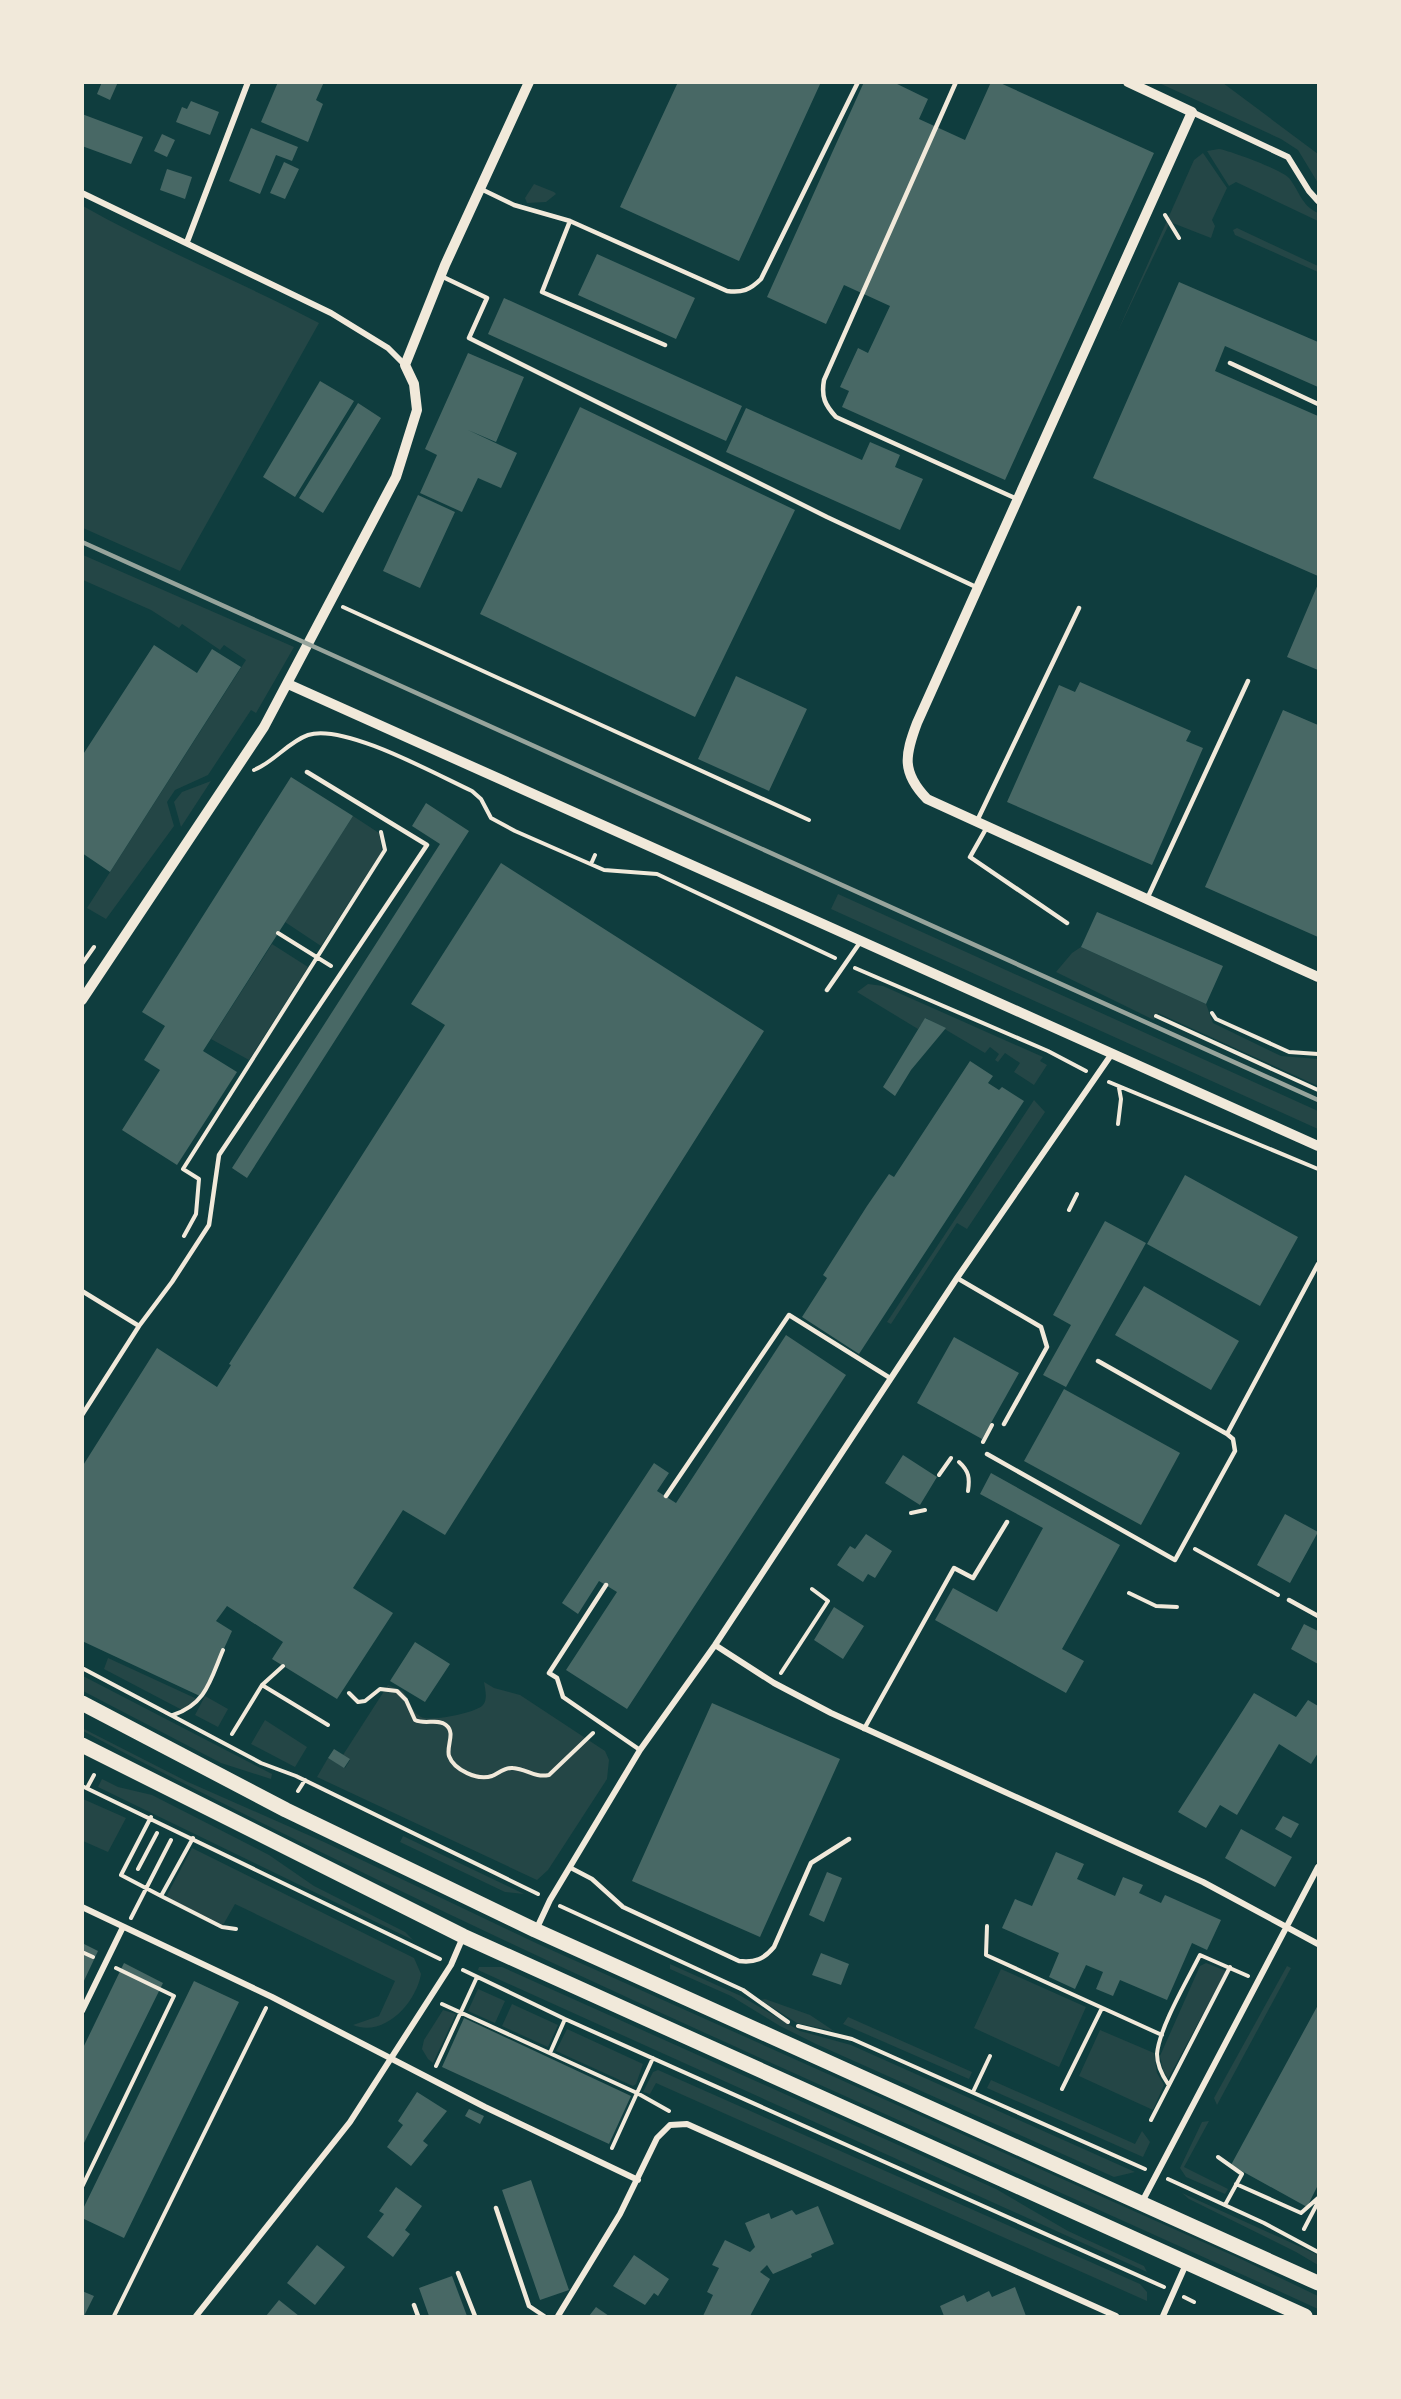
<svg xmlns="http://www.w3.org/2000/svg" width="1401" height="2399" font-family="Barlow,sans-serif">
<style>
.green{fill:#244646}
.building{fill:#486865}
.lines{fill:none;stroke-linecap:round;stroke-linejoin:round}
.path{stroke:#f1e9da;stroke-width:4}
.service{stroke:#f1e9da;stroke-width:4.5}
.minor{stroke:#f1e9da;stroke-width:6}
.tertiary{stroke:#f1e9da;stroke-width:10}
.primary{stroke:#f1e9da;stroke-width:15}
.rail{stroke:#97a49c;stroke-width:4.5}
</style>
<rect width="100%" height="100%" fill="#0f3d3e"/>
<path class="green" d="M1159,83H1223L1318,154V183L1298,150L1281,139Z
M1219,149C1231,151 1282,170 1289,178C1300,192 1301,205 1318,213V221L1236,182L1229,186L1207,151Z
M1203,153L1227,188L1212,220L1215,226L1211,238L1170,222L1117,333L1194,160Z
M534,184L554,192L556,194L546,202L527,203L525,198Z
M83,206C159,249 241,282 319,323L180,571L83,528Z
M1237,228L1318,266V272L1235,235L1233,230Z
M83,555L294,647L256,713L251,710L208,775L175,790L167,802L174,826L106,919L87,908L246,660L224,645L220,650L182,624L179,628L151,610L83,580Z
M211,781L181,827L174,802L182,792Z
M353,816L379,833L382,851L321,946L285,922Z
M838,894L1318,1111V1129L831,909Z
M272,944L308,967L249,1060L211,1039Z
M1081,947L1206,1004L1213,1023L1281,1056L1318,1059V1086L1158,1013L1154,1020L1056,972L1072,953Z
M868,984L883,986L1043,1057L1040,1061L1047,1065L1034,1085L1014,1072L1020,1063L1005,1053L998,1062L995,1060L999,1054L990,1047L985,1053L926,1018L918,1029L857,992Z
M1034,1100L1045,1112L967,1229L957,1223L891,1324L887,1322Z
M108,1658L197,1699L184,1711L104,1669Z
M83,1676L272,1774L271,1779L221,1763L83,1691Z
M484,1682L494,1688L520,1695L605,1751L609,1760L607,1779L548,1870L537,1880L317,1777L328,1758L345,1768L350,1760L343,1755L388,1685L403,1691C410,1699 411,1712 421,1717C431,1722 476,1713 483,1705C488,1699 485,1689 484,1682Z
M205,1696L228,1709L218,1727L195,1715Z
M265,1720L307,1747L295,1767L251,1744Z
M82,1728L188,1782L324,1842L538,1944L1243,2260L1318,2296V2309C905,2120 485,1944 83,1731Z
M102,1779L118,1787L152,1795L269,1855L314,1886L405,1932L413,1940L98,1787Z
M83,1799L126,1818L108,1852L83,1841Z
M403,1836L524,1894L505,1892L400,1842Z
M192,1848L414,1958L421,1974C416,2003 384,2038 353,2025L379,2016L395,1981L235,1904L223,1925L166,1897Z
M1206,1963L1226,1971L1168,2079L1163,2070L1160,2056L1200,1966Z
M670,1964L741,1996L800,2031L851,2045L1135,2172L1114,2177L816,2044L780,2026L731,1996L670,1969Z
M1287,1966L1291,1968L1217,2105L1214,2098Z
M479,1967H502L996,2189L1068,2231L1144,2266L1147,2272L478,1970Z
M1001,1969L1086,2007L1059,2067L974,2028Z
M478,1989L505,2001L495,2023L468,2011Z
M765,1999L810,2015L834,2031L797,2023L761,2000Z
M512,2004L558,2025L548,2047L502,2026Z
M443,2010L456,2014L433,2063L428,2059L422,2049L424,2040Z
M848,2017L972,2072L969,2079L843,2024Z
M567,2029L643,2064L636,2084L633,2086L556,2051Z
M1100,2030L1154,2053L1157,2073L1164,2085L1153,2110L1079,2076Z
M658,2070L1140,2284L1147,2292V2301L656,2083L650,2094L643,2092L653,2072Z
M991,2080L1135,2144L1142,2131L1150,2142L1143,2157L987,2088Z
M1209,2121L1184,2167L1228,2189L1225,2194L1186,2177L1180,2168L1202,2122Z
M1182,2193L1318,2255V2265L1296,2252L1189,2199Z"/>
<path class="building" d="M102,82H118L110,100L97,94Z
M278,82H324L316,100L323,104L308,142L261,122Z
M678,82H821L739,261L620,207Z
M864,82H893L928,99L919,119L965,140L991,82H998L1154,153L1005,480L842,407L849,391L840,387L858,348L868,353L890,306L844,285L826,324L767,297Z
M191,101L219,112L210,135L176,122L182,107L187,109Z
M82,114L143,137L131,164L82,146Z
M251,128L298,147L292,161L276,155L260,194L229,181Z
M162,134L175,140L167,157L154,151Z
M284,162L299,169L285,199L270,193Z
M167,169L192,177L185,199L160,190Z
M597,254L695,298L676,339L578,295Z
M1179,282L1318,342V387L1225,346L1215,371L1318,416V576L1093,478Z
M504,298L742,406L726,441L488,334Z
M468,353L524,377L496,442L468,430L517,453L501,488L478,478L462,512L420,493L437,455L425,449Z
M320,381L354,401L295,497L263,477Z
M358,403L381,418L323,513L299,498Z
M580,407L795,510L695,717L480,614Z
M746,408L862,460L870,442L900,455L895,467L923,479L900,530L726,452Z
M418,495L455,512L420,588L383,571Z
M1318,584V670L1287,657Z
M154,645L197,673L212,649L241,667L110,872L82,853V756Z
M736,676L807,709L769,791L698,759Z
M1080,682L1191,731L1186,741L1203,748L1152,865L1007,802L1059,685L1075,692Z
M1283,710L1318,725V937L1205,887Z
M291,777L353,816L203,1051L237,1072L177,1165L122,1130L160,1070L144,1060L165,1026L142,1012Z
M426,803L469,831L247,1178L232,1168L440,844L412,826Z
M501,863L764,1031L445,1535L403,1510L353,1588L393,1613L337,1699L272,1659L283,1642L227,1606L216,1621L232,1631L202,1697L82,1641V1467L157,1348L217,1387L231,1365L229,1364L445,1025L411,1004Z
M1097,912L1223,966L1206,1004L1081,947Z
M925,1018L946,1028L911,1070L895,1096L883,1087Z
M970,1061L993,1076L988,1083L999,1090L1002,1087L1024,1101L859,1354L802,1317L827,1278L823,1275L867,1206L889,1174L894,1177Z
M1185,1175L1298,1237L1260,1306L1147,1244Z
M1105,1221L1146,1243L1066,1387L1043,1375L1071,1325L1053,1315Z
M1144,1286L1239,1341L1211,1390L1115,1335Z
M786,1335L846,1375L627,1709L566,1670L617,1592L599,1581L578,1614L562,1603L654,1463L669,1473L657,1491L676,1503Z
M954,1337L1019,1373L982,1439L917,1403Z
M1064,1389L1180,1453L1141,1525L1024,1461Z
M903,1455L937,1477L920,1505L885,1483Z
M991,1473L1120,1545L1062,1649L1084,1661L1066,1693L935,1620L953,1588L997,1612L1043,1528L980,1494Z
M1285,1514L1318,1532L1290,1583L1257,1565Z
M866,1534L892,1551L875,1578L868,1574L863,1582L837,1565L850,1546L855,1549Z
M834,1607L864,1626L843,1659L814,1640Z
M1304,1624L1318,1631V1664L1291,1649Z
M415,1642L450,1664L425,1702L390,1681Z
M1254,1693L1296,1717L1308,1700L1318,1706V1753L1311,1764L1279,1744L1237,1815L1220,1805L1206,1828L1178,1812Z
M712,1703L840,1759L760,1937L632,1881Z
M334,1749L350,1759L344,1768L328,1758Z
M1283,1816L1299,1824L1291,1838L1275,1829Z
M1241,1829L1292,1857L1275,1887L1225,1858Z
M1056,1852L1084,1864L1077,1879L1115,1896L1123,1877L1143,1885L1139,1893L1161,1903L1165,1895L1221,1920L1207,1950L1192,1943L1167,2000L1120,1980L1113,1996L1096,1989L1103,1972L1086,1965L1075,1989L1049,1977L1059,1953L1002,1928L1015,1899L1032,1906Z
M827,1872L842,1878L824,1922L809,1915Z
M82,1943L98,1951L82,1985Z
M821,1953L849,1964L841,1985L812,1975Z
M124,1963L163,1983L82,2147V2050Z
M194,1981L239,2002L124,2238L82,2218V2211Z
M1318,2005V2185L1307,2207L1231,2165Z
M464,2018L631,2096L609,2144L442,2067Z
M417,2092L447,2111L423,2141L428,2145L411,2166L387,2147L403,2125L398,2121Z
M469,2109L484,2116L480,2124L465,2116Z
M531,2180L569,2290L540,2300L502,2190Z
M396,2187L422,2206L405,2230L410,2234L393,2257L367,2237L384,2214L379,2211Z
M818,2206L834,2244L811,2254L812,2257L773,2274L767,2265L760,2272L770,2279L750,2316H703L713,2295L707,2292L719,2268L712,2265L725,2240L750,2252L755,2247L745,2223L769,2213L771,2219L792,2210L796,2215Z
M317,2245L345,2267L315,2305L287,2283Z
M634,2255L669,2279L658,2296L654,2293L645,2305L613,2286Z
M452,2276L467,2316H429L419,2288Z
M1015,2287L1026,2316H944L940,2306L964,2295L967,2302L989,2291L992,2297Z
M82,2291L94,2296L84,2316H82Z
M279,2300L299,2316H266Z
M596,2307L609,2316H589Z"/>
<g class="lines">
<path class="path" d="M1165,215L1179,238
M343,607L809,820
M254,770C274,762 288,742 308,735C344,723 437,775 472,791L481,799L491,818L515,831L604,870L657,874L835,958
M591,864L595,855
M278,933L331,966
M82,964L94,947
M855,968L1048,1051L1086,1071
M1212,1013L1216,1019L1289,1052L1318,1054
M1156,1016L1318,1090
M1109,1082L1318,1169
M1118,1124L1121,1099L1119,1088
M1069,1210L1077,1194
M184,1236L196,1214L199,1179L183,1169L385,850L381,832
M983,1442L992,1425
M959,1462C969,1471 970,1478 968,1491
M939,1475L951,1458
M911,1513L925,1510
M1195,1549L1278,1595
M1129,1593L1156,1606L1177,1607
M283,1666L262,1685L328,1725
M82,1668L261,1763L296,1776L538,1894
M781,1673L828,1601L812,1589
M349,1693L358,1702L365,1701L380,1689L397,1691L406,1700L415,1720C425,1725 438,1718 446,1725C456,1733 446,1746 449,1756C454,1770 478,1781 492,1776C499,1773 505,1767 513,1768C527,1769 534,1778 549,1775L593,1733
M173,1715C206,1704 210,1681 223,1650
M232,1734L262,1685
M82,1786L440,1959
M87,1788L94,1775
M298,1791L305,1780
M151,1817L121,1875L161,1896L193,1838
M138,1869L157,1833
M161,1896L222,1927L236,1929
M560,1906L743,1990L788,2022
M131,1918L171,1840
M987,1926L986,1955L1162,2035
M82,1952L93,1957
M463,1970L565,2019L1164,2287
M442,2004L637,2093L669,2111
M798,2026L852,2039L1145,2169
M550,2053L565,2019
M436,2066L477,1977
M1168,2084C1162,2075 1157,2066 1157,2054C1159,2028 1188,1979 1200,1955L1248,1976
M1062,2089L1102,2008
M973,2092L990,2056
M1151,2120L1230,1967
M612,2148L653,2058
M1218,2157L1242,2174L1225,2205
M1168,2179L1264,2223L1318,2252
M1236,2184L1301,2213L1318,2198
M82,2187L174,1996L116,1968
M1304,2229L1318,2202
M1184,2297L1194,2302
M114,2316L266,2008"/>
<path class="service" d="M956,82L824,380C821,397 825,405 836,417L1017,499
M481,189L514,205L570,221
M441,276L487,298L469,338L827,517L976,587
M665,345L542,292L570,221L727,291C742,293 750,290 761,279L858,82
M1230,363L1318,404
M977,821L1079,608
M987,827L970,857L1067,923
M1147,899L1248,681
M827,990L861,941
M957,1278L1041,1327L1047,1347L1004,1424
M82,1291L139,1326
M1098,1361L1227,1434L1318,1264
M82,1415L139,1326L172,1282L209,1225L219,1155L427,845L307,772
M987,1454L1175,1560L1235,1451L1233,1439L1227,1434
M666,1496L789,1315L890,1378
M606,1585L549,1673L557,1678L563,1697L640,1750
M1289,1600L1318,1616
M864,1729L954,1568L973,1578L1007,1522
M571,1868L592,1879L623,1907L739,1961C755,1963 764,1959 774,1947L811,1863L849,1839
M496,2208L529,2306L544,2316
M458,2273L475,2316
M414,2305L418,2316"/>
<path class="minor" d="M1192,112L1288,157L1309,191L1318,201
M82,193L331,313L388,348L405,365
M187,242L248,82
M715,1645L774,1683L831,1713L1203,1882L1318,1944
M82,1907L272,1997L485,2107L638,2180
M536,1930L550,1900L640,1750L715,1645L957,1278L1111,1055
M82,2011L123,1927
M1142,2202L1318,1867
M196,2316L350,2122L451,1965L463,1937
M558,2316L620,2214L657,2138L670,2125L687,2124L1116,2316
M1163,2316L1187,2262"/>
<path class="tertiary" d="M1128,82L1192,112L917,723C905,755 901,772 927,799L1318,977
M288,684L1318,1146
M82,1000L264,727L396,477L417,410L414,384L405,365L445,265L529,82"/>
<path class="primary" d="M82,1703L286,1810L535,1930L1318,2283
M82,1745L463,1936L1305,2316"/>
<path class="rail" d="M82,542L1318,1100"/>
</g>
<rect width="1401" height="2399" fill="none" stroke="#f1e9da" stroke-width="168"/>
</svg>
